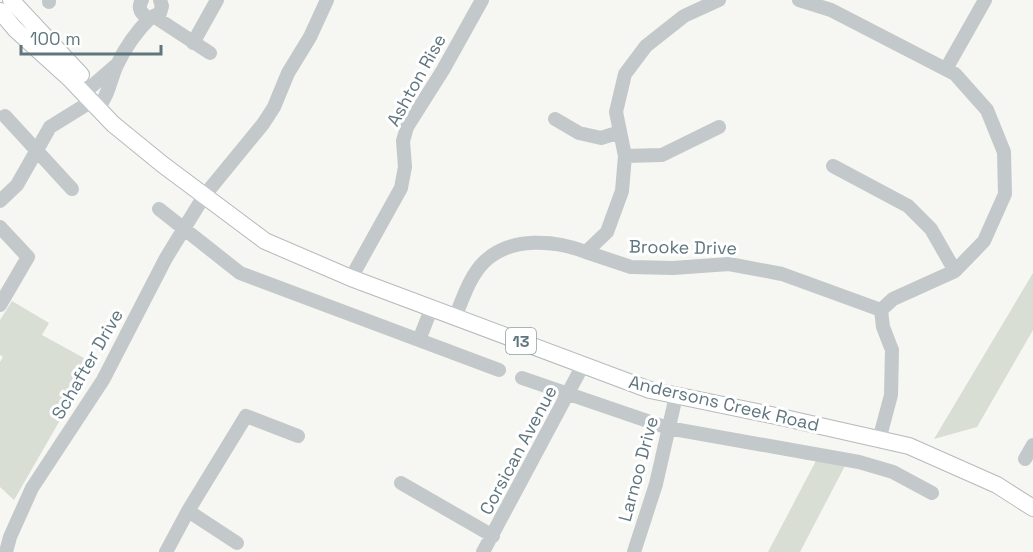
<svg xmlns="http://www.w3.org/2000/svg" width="1033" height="552" font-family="'Space Grotesk',sans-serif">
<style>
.green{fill:#d8ded3}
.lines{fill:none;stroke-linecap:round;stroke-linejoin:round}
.major-casing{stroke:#b4babc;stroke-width:18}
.minor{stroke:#c3c8ca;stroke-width:14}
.major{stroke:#fff;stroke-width:16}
.labels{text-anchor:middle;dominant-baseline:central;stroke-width:6;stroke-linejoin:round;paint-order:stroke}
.shield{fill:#fff;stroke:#8f9fa5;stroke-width:1.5}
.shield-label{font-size:16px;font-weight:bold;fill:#5f767f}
.street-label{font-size:18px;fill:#5f767f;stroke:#fff}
</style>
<rect width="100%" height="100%" fill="#f6f6f2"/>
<path class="green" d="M1033,273V330L977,427L934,439Z
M12,301L49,323L42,335L93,363L14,500L0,487V362L3,357L0,355V320Z
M819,455L848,460L800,552H768Z"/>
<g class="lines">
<defs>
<path id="major" d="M11,0L81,75
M0,11L15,29L69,78L113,124L162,164L265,241L351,278L650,390L776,416L909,446L997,485L1033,508"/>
</defs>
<use href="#major" class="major-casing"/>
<path class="minor" d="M142,0C137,8 141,15 150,18L160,13L162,6L160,0
M799,0L831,10L955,74L987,110L1004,152L1005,194L984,241L955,271L893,299L881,310
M49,2V0
M155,17L210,53
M193,43L217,0
M946,69L985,0
M84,93L115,66
M98,108C109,95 110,80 117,65C125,48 137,31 150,18
M5,116L72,189
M555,119L579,133L601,138L620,132
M625,156L662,155L719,127
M833,166L908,206L931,229L955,271
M0,201L17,185L50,127L92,101
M159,209L240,273L499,370
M0,227L28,257L0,305
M586,252L631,267L673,268L729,264L782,274L881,310
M351,278L401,188L405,167L403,141L407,127L443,70L482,0
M456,315C463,298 470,276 484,262C511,236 555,240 586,252L607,232L622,191L625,156L616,112L625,74L646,46L684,16L719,0
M419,340L432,307
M522,378L668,428L859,462L893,472L932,493
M879,440L891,395L892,350L883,327L881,310
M1025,459L1033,445
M401,483L493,536
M188,511L237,543
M6,552L10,537L32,488L103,380L166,258L204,196L263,124L274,107L288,73L310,37L327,0
M166,552L188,511L246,416L298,436
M483,552L583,365
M634,552L656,484L676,396"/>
<use href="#major" class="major"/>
</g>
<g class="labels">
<rect class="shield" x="506" y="328" width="30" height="26" rx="4.5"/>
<g class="shield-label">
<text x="521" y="341">13</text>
</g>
<g class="street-label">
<text transform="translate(416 80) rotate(-61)">Ashton Rise</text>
<text transform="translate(683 247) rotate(1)">Brooke Drive</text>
<text transform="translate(87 364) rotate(-60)">Schafter Drive</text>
<text transform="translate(724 403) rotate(13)">Andersons Creek Road</text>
<text transform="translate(518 450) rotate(-62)">Corsican Avenue</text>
<text transform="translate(638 469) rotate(-75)">Larnoo Drive</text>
</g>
</g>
<path d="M21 45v9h140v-9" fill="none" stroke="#5f767f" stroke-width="3"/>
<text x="30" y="45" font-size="18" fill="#5f767f" stroke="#ffffff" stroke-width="4.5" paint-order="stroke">100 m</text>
</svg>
